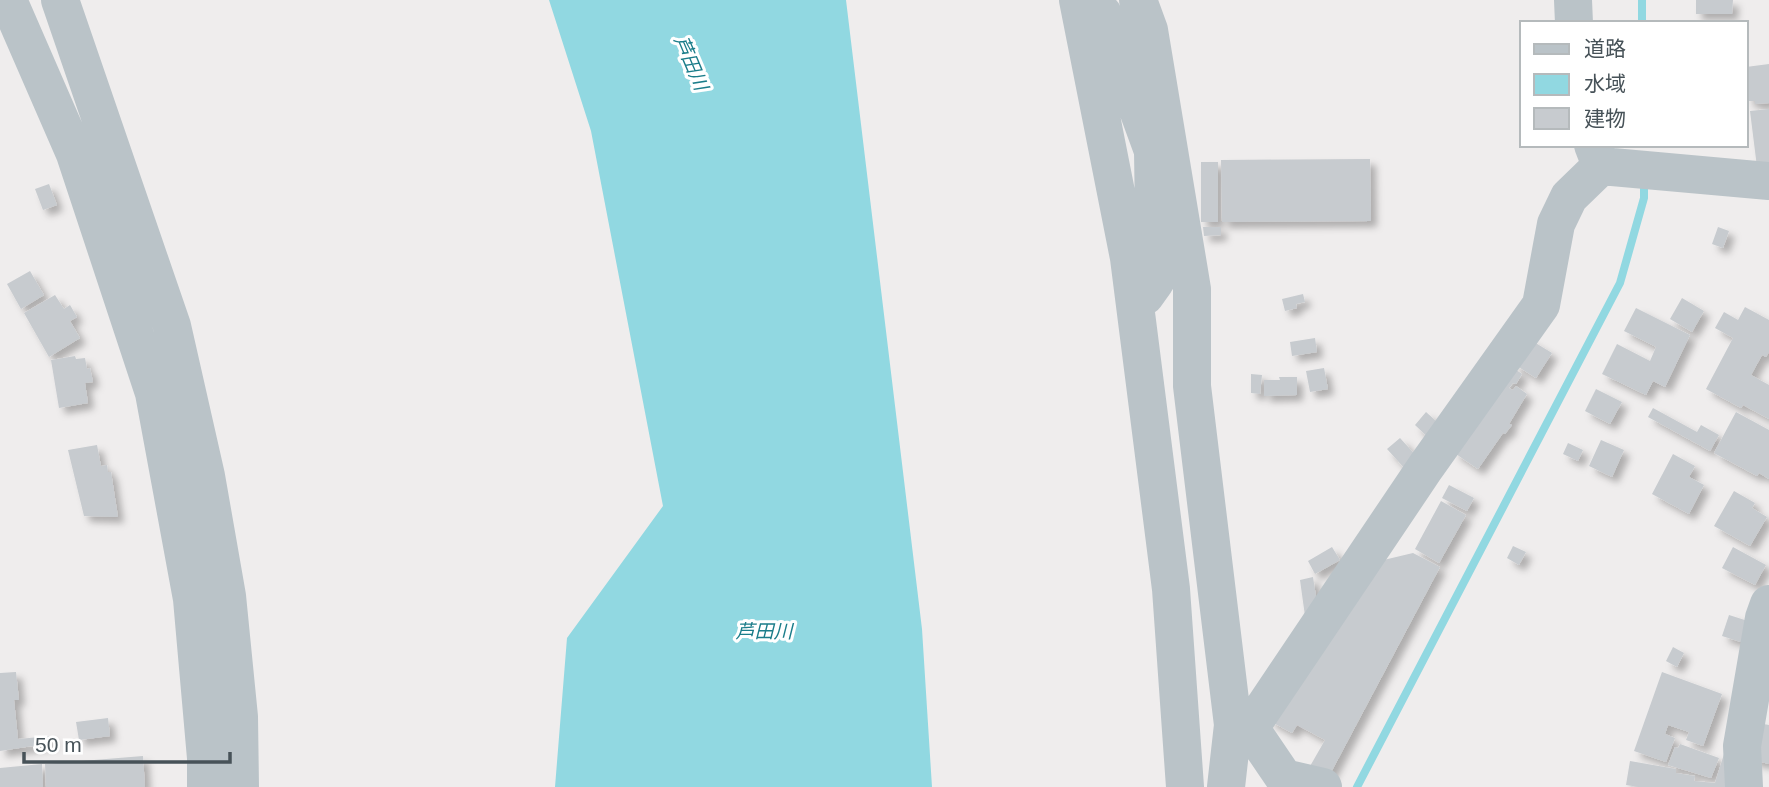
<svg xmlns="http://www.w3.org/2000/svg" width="1769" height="787" font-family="Helvetica,'Noto Sans JP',sans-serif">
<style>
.water{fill:#91d8e1}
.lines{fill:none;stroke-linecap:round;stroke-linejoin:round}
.stream{stroke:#91d8e1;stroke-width:8}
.building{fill:#c7cbcf;filter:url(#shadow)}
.minor{stroke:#bac3c8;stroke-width:38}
.labels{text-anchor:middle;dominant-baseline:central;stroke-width:6;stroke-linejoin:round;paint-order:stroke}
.water-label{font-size:19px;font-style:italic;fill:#1b7d8a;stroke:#fff}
</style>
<defs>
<filter id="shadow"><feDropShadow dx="6" dy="6" stdDeviation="3.5" flood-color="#0004"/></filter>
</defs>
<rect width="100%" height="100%" fill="#efeded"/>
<path class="water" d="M549,0H846L922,629L932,787H555L567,638L663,506L591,131Z"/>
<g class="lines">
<path class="stream" d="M1642,0V23
M1357,787L1620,283L1644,198V180"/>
</g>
<path class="building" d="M1696,0H1733L1732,14H1696Z
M1769,64V103L1755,104V101H1748L1746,67Z
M1769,109V166L1757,167L1750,111Z
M1370,159L1371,221L1222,222L1221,160Z
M1201,162H1218V222H1201Z
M49,184L57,205L43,210L35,189Z
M1203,227H1221V235L1204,236Z
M1718,227L1729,231L1723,248L1712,244Z
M30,271L44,295L21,309L7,284Z
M1303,294L1305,302L1296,304L1297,308L1285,311L1282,299Z
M55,295L64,309L70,305L77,317L70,321L80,338L49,357L24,313Z
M1682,298L1704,311L1692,332L1670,319Z
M1745,307L1769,320V352L1766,357L1762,355L1751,375L1769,385V419L1743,405L1741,408L1706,389L1733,338L1715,328L1724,312L1738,320Z
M1636,308L1690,335L1665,387L1653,381L1646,395L1602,374L1617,344L1650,361L1656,347L1624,331Z
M1315,338L1317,352L1292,356L1290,342Z
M1529,339L1552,353L1536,378L1514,364Z
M75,356L76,359L85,358L87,369L90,368L93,382L85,383L88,403L59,408L51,360Z
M1512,367L1522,374L1516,384L1513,383L1509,388L1513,390L1516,386L1527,394L1509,424L1512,425L1505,434L1503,433L1478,469L1453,452Z
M1324,368L1328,389L1310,392L1306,371Z
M1251,374L1262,375L1260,394L1251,393Z
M1279,377H1297V395L1264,396V380H1280Z
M1596,389L1622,402L1610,424L1585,411Z
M1653,408L1697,432L1701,425L1719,435L1710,451L1648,417Z
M1426,412L1446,430L1434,443L1415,425Z
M1736,412L1769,430V479L1759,473L1757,476L1714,453Z
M1400,438L1420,460L1407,471L1387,449Z
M1601,440L1624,450L1612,477L1589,466Z
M1568,443L1583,450L1578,461L1563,454Z
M97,445L101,466L107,465L108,472H111L118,517L84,516L68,450Z
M1673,454L1695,466L1689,477L1704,485L1689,514L1652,494Z
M1449,485L1474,498L1467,511L1442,498Z
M1734,491L1755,503L1752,508L1767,517L1750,546L1714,526Z
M1441,501L1466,515L1439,563L1415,549Z
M1513,546L1526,552L1519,565L1507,558Z
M1332,547L1340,560L1315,574L1308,561Z
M1733,547L1766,565L1755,585L1722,568Z
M1413,553L1440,567L1328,778L1309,768L1325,740L1297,725L1292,733L1268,720L1371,563Z
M1313,577L1317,603L1305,616L1300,580Z
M1729,615L1751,622L1744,643L1722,636Z
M1673,647L1684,653L1677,667L1666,661Z
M16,672L19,700H14L18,739L51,736L52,743L0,751V673Z
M1662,672L1722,694L1703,746L1686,740L1689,732L1668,725L1665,734L1675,738L1666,762L1634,751Z
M108,718L110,736L79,740L76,722Z
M1758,723L1769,725V764L1749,759Z
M1680,744L1719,758L1711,778L1668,765L1675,747L1678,748Z
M1724,754L1728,787H1639L1626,785L1630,761L1676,769V773L1695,776L1694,781L1715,783Z
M143,756L145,787H46L45,764Z
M42,764L43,787H0V768Z"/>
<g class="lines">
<path class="minor" d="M8,0L75,154L154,393L192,599L206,758V787
M60,0L172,326L206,476L227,596L239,717L240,787
M1078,0L1129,258L1171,589L1185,787
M1138,0L1149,30L1192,289V386L1233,725L1226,787
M1573,0L1574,23
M1084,9L1103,14L1153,151L1155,282L1145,296
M1593,145L1601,166L1769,181
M1233,725L1250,728L1284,778L1323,787
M1250,728L1425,468L1541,305L1556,224L1569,197L1601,166
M1744,787L1742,746L1764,618L1769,604"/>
</g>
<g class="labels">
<g class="water-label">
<text transform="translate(691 63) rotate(67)">芦田川</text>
<text x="764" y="631">芦田川</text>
</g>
</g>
<rect x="1520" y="21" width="228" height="126" fill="#ffffff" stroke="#b5babc" stroke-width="2"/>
<rect x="1534" y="44" width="35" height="10" fill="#bac3c8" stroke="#b5babc" stroke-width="2"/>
<text x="1584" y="56" font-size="21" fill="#475258">道路</text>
<rect x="1534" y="74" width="35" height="21" fill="#91d8e1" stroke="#b5babc" stroke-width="2"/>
<text x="1584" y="91" font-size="21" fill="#475258">水域</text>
<rect x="1534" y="108" width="35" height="21" fill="#c7cbcf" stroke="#b5babc" stroke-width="2"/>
<text x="1584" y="126" font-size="21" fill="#475258">建物</text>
<path d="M24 752v10h206v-10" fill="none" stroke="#475258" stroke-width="3.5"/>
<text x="35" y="752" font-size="21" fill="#475258" stroke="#ffffff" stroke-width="5" paint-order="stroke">50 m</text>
</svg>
